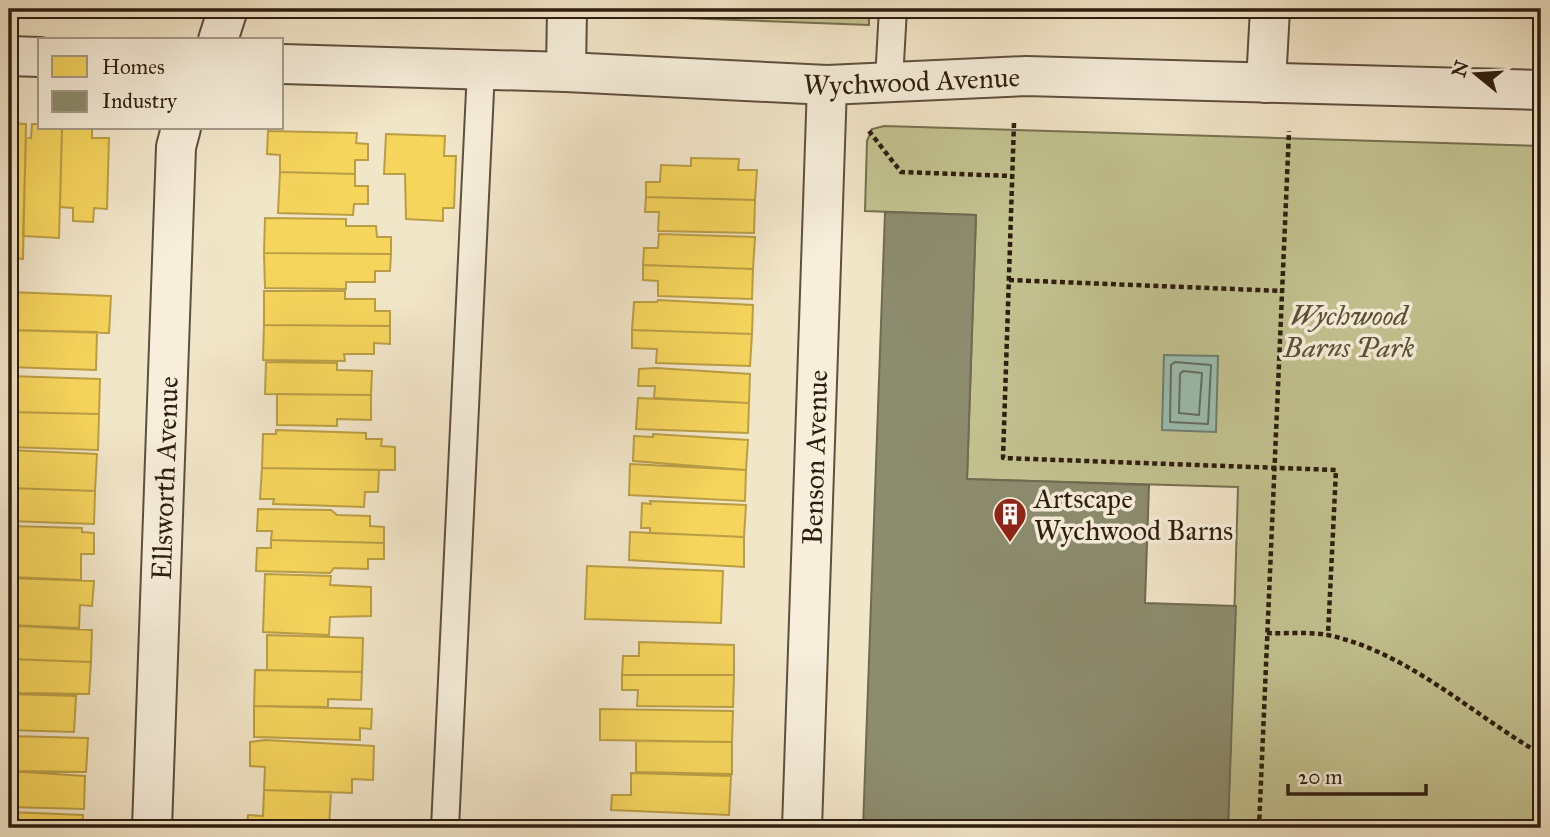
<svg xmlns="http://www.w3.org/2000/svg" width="1550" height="837" font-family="'IM FELL Great Primer',serif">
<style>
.green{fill:#c3c391;stroke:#787050;stroke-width:2}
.water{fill:#9bc0b3;stroke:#6f7f71;stroke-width:2}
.homes{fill:#f6d55c;stroke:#ba9e45;stroke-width:2}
.industry{fill:#8c8c6e;stroke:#706b52;stroke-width:2}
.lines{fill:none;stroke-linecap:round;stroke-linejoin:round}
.shore{stroke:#646e61;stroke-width:2}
.lane-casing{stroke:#5f4f3e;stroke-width:30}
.street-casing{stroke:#5f4f3e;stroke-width:42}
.path{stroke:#2e1d0f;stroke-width:4.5;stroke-dasharray:5 3.5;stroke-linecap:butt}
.lane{stroke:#f7efdc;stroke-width:26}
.street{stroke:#f7efdc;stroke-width:38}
.labels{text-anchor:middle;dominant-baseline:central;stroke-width:7;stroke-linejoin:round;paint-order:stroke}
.street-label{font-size:28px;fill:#2e1d0f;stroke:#f7efdc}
.park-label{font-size:28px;font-style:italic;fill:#5b4f36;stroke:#f7efdc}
.poi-label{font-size:28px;fill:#2e1d0f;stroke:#f7efdc;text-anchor:start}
</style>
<rect width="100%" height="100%" fill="#f2e6c9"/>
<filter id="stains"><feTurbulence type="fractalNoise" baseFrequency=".00286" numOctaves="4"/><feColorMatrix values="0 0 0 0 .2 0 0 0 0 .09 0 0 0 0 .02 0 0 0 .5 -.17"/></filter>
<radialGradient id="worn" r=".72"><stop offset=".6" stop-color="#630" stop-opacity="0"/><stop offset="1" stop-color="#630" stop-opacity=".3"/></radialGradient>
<path class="green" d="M620,9H869V25L629,16Z
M884,126L1541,146V828H1228L1238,487L967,479L976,215L865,211L867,141L872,129Z"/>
<path class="water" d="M1164,355L1218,356L1216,432L1162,430Z"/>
<path class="homes" d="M1084,9H1172V18L1084,15Z
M9,123L26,124L23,259L9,258Z
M32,124H40V128H62L59,238L23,236L26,137L31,138Z
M62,128H92V138H109L107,209L94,208L93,222L73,221V208L60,207Z
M268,131L357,133L356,143L368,144V160H355V174L280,172V155L267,154Z
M386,134L445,136L444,156H456L454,208H443V221L406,219L405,174H384Z
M691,158L739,159L738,170H757L755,200L646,197V182H660L661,165L691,166Z
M280,172L355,174V186H368V204H354L353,215L278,213Z
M646,197L755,200L754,233L658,231L659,212H645Z
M265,218L346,219V226H376L377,237H391V254L264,253Z
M659,234L755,237L753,269L643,265L644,248H658Z
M264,253L391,254L390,271H375V282H346V289L265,288Z
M643,265L753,269L752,299L658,296V281L643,280Z
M264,291H345V299H375V311H390V326L264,325Z
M9,292L111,296L109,333L9,330Z
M658,300L753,305L752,334L632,330L634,302H657Z
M264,325L390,326V344L374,343V354H344L345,361L263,360Z
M9,330L97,332L96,370L9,367Z
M632,330L752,334L750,366L656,363L657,349L632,348Z
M266,362L337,363V370L372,371L371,395L265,394Z
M656,368L750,374L749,403L654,398L655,386H638L639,369Z
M9,376L100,379L99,414L9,412Z
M277,394L371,395V420L337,419V426L277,425Z
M638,398L749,403L748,433L636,429Z
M9,412L99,414L98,450L9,447Z
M276,430L366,433V439H382L381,446L395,447V470L262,468L263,434H276Z
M653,434L748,440L746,470L633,461L634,436L653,437Z
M9,450L97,454L95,491L9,488Z
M630,464L746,470L745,501L629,495Z
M262,468L379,470L378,492H365L364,507L273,504L274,499H260Z
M9,488L95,491L94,524L9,521Z
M650,501L746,505L744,537L650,533V528H641L642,503L651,504Z
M258,509L331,510L337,515L370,516V526L384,527V543L271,540L272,531H257Z
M9,526L82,528V532L94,533V554H81V580L9,577Z
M630,532L744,537V567L629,560Z
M271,540L384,543V559H368V569L334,568L330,573L256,571L257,548H271Z
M587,566L723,571L721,623L585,619Z
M265,574L331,576L330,585L371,587V616L330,617L329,635L263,632Z
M9,578L94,581L92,606L80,605L79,628L9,625Z
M20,626L92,630L91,662L9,659V631H16Z
M267,635L363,638L362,672L267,670Z
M639,642L734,645V675H622L623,656H639Z
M9,659L91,662L89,694L20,693L9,688Z
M255,670L362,672L361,700L328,699V707L254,706Z
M622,675H734L733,707L637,706L638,690H622Z
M9,694L76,696L74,732L9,730Z
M254,706L372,709L371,729L360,728V740L254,737Z
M600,709L733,711L732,742L600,740Z
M9,736L88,738L86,772L9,771Z
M265,740L374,746L373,780L352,779V793L264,790L265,767L250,766V742Z
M636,741L732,742V774L636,772Z
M9,771L85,776L84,809L9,807Z
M631,773L731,776L729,815L611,810L612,795H631Z
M264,790L331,792L329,828H247L248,815L263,816Z
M9,812L83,815L82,828H9Z"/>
<path class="industry" d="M885,212L976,215L967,479L1149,485L1145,603L1236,606L1228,828H863Z"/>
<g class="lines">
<path class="shore" d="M1175,362L1211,365L1208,424L1170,422L1171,365Z
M1183,371L1202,373L1199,415L1179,413L1180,374Z"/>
<defs>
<path id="lane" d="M889,80L893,9
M445,828L481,70"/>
<g id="street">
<path d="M218,40L228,9"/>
<path d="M9,56L40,57"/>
<path id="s1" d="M282,64L566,72L827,85L1026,76L1541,90"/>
<path d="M566,72L567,9"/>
<path d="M1266,83L1270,9"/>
<path id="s2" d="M152,828L176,147L181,128"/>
<path id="s3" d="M802,828L827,85"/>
</g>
</defs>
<use href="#lane" class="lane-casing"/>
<use href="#street" class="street-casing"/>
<path class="path" d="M1014,123L1003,458L1336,470L1328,635
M869,131L901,172L1012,176
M1009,280L1283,291
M1267,633C1288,634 1312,631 1332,636C1410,654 1473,715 1541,754
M1259,828L1289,131"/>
<use href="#lane" class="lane"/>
<use href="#street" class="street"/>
</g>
<defs>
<symbol id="building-pin" viewBox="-11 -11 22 30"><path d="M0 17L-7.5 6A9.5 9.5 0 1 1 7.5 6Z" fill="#8f2418" stroke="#f7efdc"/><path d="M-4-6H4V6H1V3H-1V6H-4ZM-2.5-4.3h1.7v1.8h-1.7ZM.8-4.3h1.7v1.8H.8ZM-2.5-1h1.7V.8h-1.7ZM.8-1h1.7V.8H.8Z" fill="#fff"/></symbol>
</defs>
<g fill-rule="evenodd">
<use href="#building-pin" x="991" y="495" width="38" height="52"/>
</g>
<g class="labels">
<g class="street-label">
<text stroke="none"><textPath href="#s1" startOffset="630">Wychwood Avenue</textPath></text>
<text stroke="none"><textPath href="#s3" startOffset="371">Benson Avenue</textPath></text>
<text stroke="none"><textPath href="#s2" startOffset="350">Ellsworth Avenue</textPath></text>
</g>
<g class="park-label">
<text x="1349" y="315">Wychwood<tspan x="1349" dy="32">Barns Park</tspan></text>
</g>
<g class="poi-label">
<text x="1034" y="498">Artscape<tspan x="1034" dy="32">Wychwood Barns</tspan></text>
</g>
</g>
<rect width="1550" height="837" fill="none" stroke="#f2e6c9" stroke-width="35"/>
<rect x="10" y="10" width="1529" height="816" fill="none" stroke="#2e1d0f" stroke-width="3.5"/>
<rect x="18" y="18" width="1515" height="802" fill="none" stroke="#2e1d0f" stroke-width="2"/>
<rect x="38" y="38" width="245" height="91" fill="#f7efdc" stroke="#a79b8a" stroke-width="2"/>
<rect x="52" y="56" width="35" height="21" fill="#f6d55c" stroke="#a79b8a" stroke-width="2"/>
<text x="102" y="74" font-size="21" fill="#2e1d0f">Homes</text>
<rect x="52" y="91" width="35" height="21" fill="#8c8c6e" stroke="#a79b8a" stroke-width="2"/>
<text x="102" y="108" font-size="21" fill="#2e1d0f">Industry</text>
<g transform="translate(1476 74) rotate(288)" stroke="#f7efdc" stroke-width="5" paint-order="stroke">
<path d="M0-5L12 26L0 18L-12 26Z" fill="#2e1d0f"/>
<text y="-10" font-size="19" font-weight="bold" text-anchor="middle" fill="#2e1d0f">N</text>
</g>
<path d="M1288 784v10h138v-10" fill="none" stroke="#2e1d0f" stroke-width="3.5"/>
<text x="1298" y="784" font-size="21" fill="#2e1d0f" stroke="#f7efdc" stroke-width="5" paint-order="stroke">20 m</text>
<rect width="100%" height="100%" filter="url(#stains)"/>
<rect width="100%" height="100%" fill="url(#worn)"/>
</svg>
